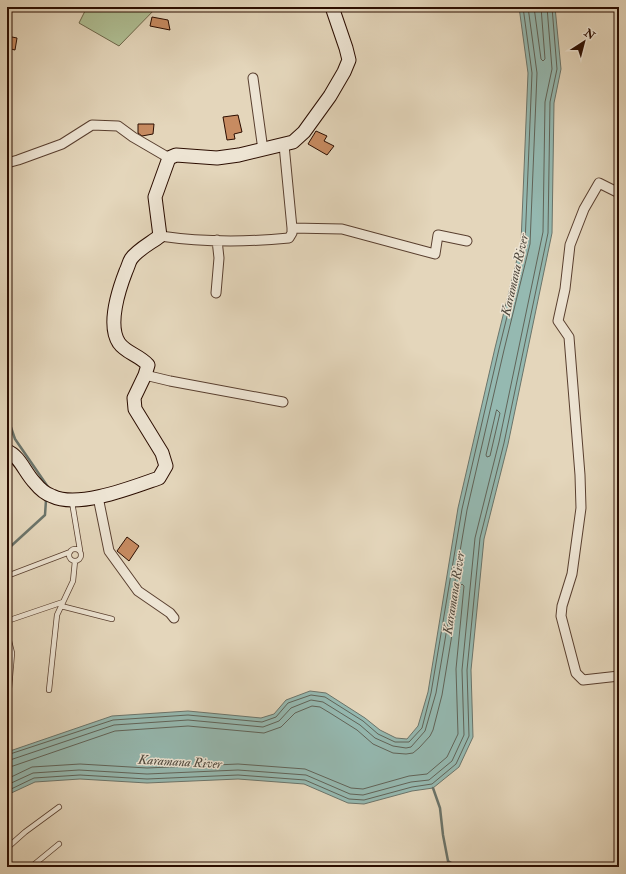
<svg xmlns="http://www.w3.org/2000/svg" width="626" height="874" font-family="'IM FELL Double Pica',serif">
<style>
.green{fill:#afbf94;stroke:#6d664a}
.water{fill:#95b9b1;stroke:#6b746a}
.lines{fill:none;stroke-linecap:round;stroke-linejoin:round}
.shore{stroke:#606358;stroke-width:1}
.stream{stroke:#6b746a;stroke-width:2.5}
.building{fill:#c78b61;stroke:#2b0d00}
.lane-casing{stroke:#593f2f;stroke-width:6}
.street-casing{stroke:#593f2f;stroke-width:11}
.secondary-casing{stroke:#2b0d00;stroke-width:15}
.lane{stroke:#ede4d3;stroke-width:4.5}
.street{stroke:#ede4d3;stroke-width:9}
.secondary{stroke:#ede4d3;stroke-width:13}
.labels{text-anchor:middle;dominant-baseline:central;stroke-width:3;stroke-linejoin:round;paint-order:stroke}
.water-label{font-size:13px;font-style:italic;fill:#50493e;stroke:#ede4d3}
</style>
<rect width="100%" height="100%" fill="#e4d6bb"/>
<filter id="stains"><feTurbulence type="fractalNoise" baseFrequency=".005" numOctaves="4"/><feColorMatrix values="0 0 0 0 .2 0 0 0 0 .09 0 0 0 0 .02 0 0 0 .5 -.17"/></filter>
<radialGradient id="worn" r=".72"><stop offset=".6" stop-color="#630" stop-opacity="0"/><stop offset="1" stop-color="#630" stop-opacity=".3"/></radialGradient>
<path class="green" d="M87,7H157L119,46L79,23Z"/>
<path class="water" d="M519,7H555L561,69L554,103L552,233L508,444L484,539L471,670L473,737L459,767L433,788L412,791L364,804L348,803L304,784L238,779L147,783L80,779L35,782L7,795V752L112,716L188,711L261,718L274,714L286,700L310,691L326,693L365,718L380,730L396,738L407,739L418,726L428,692L458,508L495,348L521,243L528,73Z"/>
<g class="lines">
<path class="shore" d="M534,7L541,59L543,61L545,59L541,7
M497,410L500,413L490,456L487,457L486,455L496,412Z
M7,755L113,720L188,715L262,722L276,717L288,703L311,695L325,697L363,721L378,734L395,742H409L422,728L431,693L462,509L499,349L525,244L532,73L523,7
M7,761L114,725L188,720L263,727L279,721L291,708L311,700L323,702L360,725L375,738L393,746L406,748L411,747L425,731L436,693L467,510L504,350L530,244L537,73L528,7
M7,767L13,766L115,731L188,726L264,733L281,727L295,713L312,706L320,707L330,713L357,730L373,744L393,753L406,754L413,753L419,748L430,736L433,730L442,695L460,586L462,584L464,586L456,669L458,734L447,757L427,774L409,776L363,789L351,788L305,769L238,764L147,768L80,764L32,767L7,779
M7,785L33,773L79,770L147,774L238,770L306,775L350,794L363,795L411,782L429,780L452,761L464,735L462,670L475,538L499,442L543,232L545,102L552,69L547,7
M7,791L34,778L80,775L147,779L238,775L305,780L349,799L364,800L412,787L432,784L456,764L469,736L467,670L480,538L504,443L548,233L550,102L557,69L552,7"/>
<path class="stream" d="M7,416L15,439L48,487
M7,547H10L45,515L46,500
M433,788L440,808L443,835L448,861L458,867"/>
</g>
<path class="building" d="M152,17L168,20L170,30L150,26Z
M7,36L17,38L15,50L7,48Z
M238,115L242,132L234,134L235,139L227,140L223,117Z
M138,124H154L153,134L142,136L138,133Z
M316,131L327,136L324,141L334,146L327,155L308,144Z
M127,537L139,546L129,561L117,551Z"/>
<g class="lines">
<defs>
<path id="lane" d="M72,502L80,550
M69 555a6 6 0 1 1 12 0a6 6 0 1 1-12 0Z
M7,576L70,552
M61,606L112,619
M7,621L63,602
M7,633L12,653L8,700
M49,690L57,615L73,581L75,561
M7,848L25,832L59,807
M31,867L59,844"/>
<path id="street" d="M253,78L263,150
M7,163L18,160L62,144L92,125L118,126L133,137L169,158
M619,193L599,183L584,209L570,245L565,289L558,321L569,337L580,475L581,508L572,574L562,606L561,616L576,673L583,680L619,676
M292,228L342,229L435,254L438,235L467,241
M160,236C201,242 248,242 289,238L292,233V228L284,145
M216,293L219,258L217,240
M145,375L170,381L283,402
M98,497L109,551L138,591L170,613L174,618"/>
<path id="secondary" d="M7,451C20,456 25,473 35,483C39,488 46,494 52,496C78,509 133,487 159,478L166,466L162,453L135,409L134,398L145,375L148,365C139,355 126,353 119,343C107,325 119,289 126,271C128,267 129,262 131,259C137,250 151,243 160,236L155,197L169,158L176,155L217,158L239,155L293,142L304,132L330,96L344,72L349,60L346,48L332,7"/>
</defs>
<use href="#lane" class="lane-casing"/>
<use href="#street" class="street-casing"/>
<use href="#secondary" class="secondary-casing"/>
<use href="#lane" class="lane"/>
<use href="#street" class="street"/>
<use href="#secondary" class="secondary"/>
</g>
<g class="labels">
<g class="water-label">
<text transform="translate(515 275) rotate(-77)">Karamana River</text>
<text transform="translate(454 593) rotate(-81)">Karamana River</text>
<text transform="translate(180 762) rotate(3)">Karamana River</text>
</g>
</g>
<rect width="626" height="874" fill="none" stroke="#e4d6bb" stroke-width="24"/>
<rect x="8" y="8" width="610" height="858" fill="none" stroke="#2b0d00" stroke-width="2"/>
<rect x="12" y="12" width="602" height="850" fill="none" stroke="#2b0d00"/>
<g transform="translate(584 42) rotate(36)" stroke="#ede4d3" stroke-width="3" paint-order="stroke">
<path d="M0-3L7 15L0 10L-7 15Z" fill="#2b0d00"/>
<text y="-6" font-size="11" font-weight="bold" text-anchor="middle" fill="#2b0d00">N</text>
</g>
<rect width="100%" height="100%" filter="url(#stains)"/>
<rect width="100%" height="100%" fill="url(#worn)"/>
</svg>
